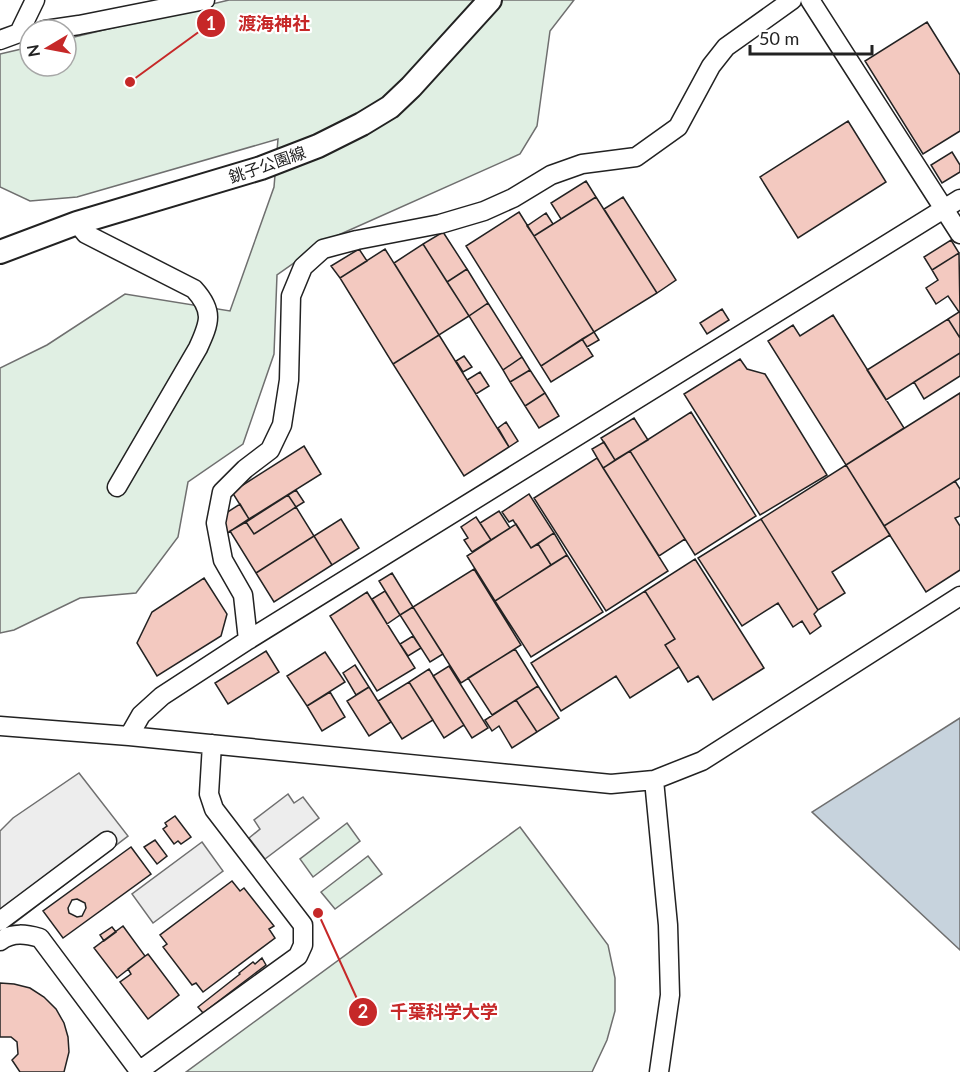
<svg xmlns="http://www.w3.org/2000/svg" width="960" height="1072" font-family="Lato,'Noto Sans JP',sans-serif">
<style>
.green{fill:#e0efe3;stroke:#6f6f6f;stroke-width:1.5}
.parking{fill:#ededed;stroke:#6f6f6f;stroke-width:1.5}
.water{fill:#c7d3dd;stroke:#6f6f6f;stroke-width:1.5}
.building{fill:#f3c9c0;stroke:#222;stroke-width:1.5;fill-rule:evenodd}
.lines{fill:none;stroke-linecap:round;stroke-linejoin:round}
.minor-casing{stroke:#222;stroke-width:21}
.major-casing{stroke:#222;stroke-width:26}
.minor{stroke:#fff;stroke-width:18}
.major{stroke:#fff;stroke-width:22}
.labels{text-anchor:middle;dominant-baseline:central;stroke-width:4.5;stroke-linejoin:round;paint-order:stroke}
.street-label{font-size:16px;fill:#222;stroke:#fff}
.leader{fill:none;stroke:#c62828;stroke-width:2}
.callout-dot{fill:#c62828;stroke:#fff;stroke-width:2}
.mark-label{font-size:18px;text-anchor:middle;font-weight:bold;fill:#fff}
.callout-label{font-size:18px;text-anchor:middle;font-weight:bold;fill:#c62828;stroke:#fff;stroke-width:4.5;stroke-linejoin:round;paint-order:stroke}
</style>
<rect width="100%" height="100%" fill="#fff"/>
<path class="green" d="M229,0H574L550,31L537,126L520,154L325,241L277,275L274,354L243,444L188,482L178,537L136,593L80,598L14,630L0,633V368L47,345L125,294L230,311L274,187L278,139L77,197L30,201L0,187V54L30,47V66H66V39Z
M347,823L360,841L313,877L300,859Z
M520,827L608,945L615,978V1011L607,1040L592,1072H186Z
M368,856L382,874L335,909L321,892Z"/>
<path class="parking" d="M79,773L128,836L0,934V831L13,818Z
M288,794L294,803L303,797L319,818L265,859L249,838L260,829L254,820Z
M202,842L223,871L153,923L132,894Z"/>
<path class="water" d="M960,718V950L812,812Z"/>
<path class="building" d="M927,22L960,75V131L923,154L865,61Z
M848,121L886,182L798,238L760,177Z
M952,152L960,165V172L942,183L931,165Z
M586,181L596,197L561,219L551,203Z
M596,197L657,293L594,332L534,236Z
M623,197L676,280L657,293L604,209Z
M519,212L594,332L541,366L466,246Z
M546,213L553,224L534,236L527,226Z
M443,232L467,269L447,282L423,244Z
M951,240L959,253L932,270L924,257Z
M423,244L469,316L439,335L394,263Z
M359,249L367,261L340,278L331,266Z
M385,249L439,335L393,364L340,278Z
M959,253L960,312H959L948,296L936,304L926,288L938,280L932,270Z
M467,269L488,303L469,316L447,282Z
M488,303L522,357L503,370L469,316Z
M722,309L729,320L707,334L700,323Z
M959,312H960V338L948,319Z
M833,315L904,428L846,465L768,341L793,325L800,336Z
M948,319L960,338V353L886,400L867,370Z
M594,332L599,340L587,347L582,339Z
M439,335L509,447L464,476L393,364Z
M582,339L593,356L551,382L541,366Z
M960,353V376L924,399L914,382Z
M464,356L472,367L463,372L456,361Z
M522,357L530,370L510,382L503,370Z
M740,359L747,369L765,374L827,475L760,515L684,394Z
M530,370L545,393L525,406L510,382Z
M480,372L489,386L476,394L467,380Z
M545,393L559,416L539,428L525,406Z
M960,393V478L884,526L846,465Z
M691,412L756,516L695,555L630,451Z
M634,418L648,440L615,460L601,438Z
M506,422L518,441L509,447L498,428Z
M604,442L615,460L603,468L592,449Z
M304,446L321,474L249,519L232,492Z
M630,451L685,539L659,556L603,468Z
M597,458L668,571L606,611L534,498Z
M846,465L890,535L832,572L845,593L818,610L761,519Z
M955,481L960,489V516L955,518L960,526V570L926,592L884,526Z
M296,490L304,502L296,507L288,495Z
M529,494L554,533L531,548L513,520L509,522L502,512Z
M288,495L296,507L254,534L246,522Z
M240,504L249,519L223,536L220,517Z
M296,507L314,536L256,573L230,531L246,522L254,534Z
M499,511L510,528L491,540L480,523Z
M476,517L491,540L472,552L464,540L468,538L461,527Z
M341,519L359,548L332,565L314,536Z
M761,519L818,610L814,614L821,626L810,634L802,621L793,627L778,603L742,626L698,558Z
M516,524L531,548L538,544L551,565L495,601L467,556Z
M554,533L567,555L551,565L538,544Z
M314,536L332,565L274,602L256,573Z
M567,555L603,612L531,657L495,601Z
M695,559L764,668L713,700L698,676L688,682L679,667L665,645L675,639L645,591Z
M474,569L521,645L461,683L413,607Z
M392,573L413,607L400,615L379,581Z
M204,578L227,614L221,636L157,676L137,643L152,612Z
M385,591L400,615L387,624L372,599Z
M645,591L675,639L665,645L679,667L630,698L616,676L561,711L531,663Z
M367,592L415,668L377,691L330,616Z
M413,607L443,654L430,662L400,615Z
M413,636L421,648L408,656L400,644Z
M515,649L538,686L492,715L468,678Z
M266,651L279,672L228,704L215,683Z
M325,652L345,682L307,706L287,676Z
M355,665L369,687L356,695L343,673Z
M449,666L488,728L472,738L433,676Z
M429,669L464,725L444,738L409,682Z
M409,682L433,720L402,739L378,701Z
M538,686L559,718L537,732L516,700Z
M369,687L391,722L369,736L347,701Z
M330,692L345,717L322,731L307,706Z
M516,700L537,732L512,748L499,726L492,731L485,720Z
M175,816L191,837L181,844L178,841L174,844L163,829L167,826L165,823Z
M155,840L167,856L157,864L144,847Z
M131,847L151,874L63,938L43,911ZM77,899L85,903L86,908L82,916L77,917L69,913L68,908L72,900Z
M232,881L240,891L244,888L274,926L269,929L275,938L203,992L196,983L192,985L163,947L167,944L160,935Z
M123,926L145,956L117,978L94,948Z
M112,927L116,932L104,941L100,935Z
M148,954L179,995L148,1019L120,982L131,974L128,969Z
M262,958L266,965L203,1013L198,1007L240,974L239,973L253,962L255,964Z
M0,983L14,984L30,988L44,997L56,1009L64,1023L68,1037L69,1052L64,1072H20L12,1060L18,1054L17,1042L11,1037H0Z"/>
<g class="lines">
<defs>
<path id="minor" d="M810,0L960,234
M45,30L79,25L205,0
M19,33L35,0
M0,40L19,33L30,32
M77,223L86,234L194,289C214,311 210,322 198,348L117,487
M248,640L243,595L223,560L216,523L222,492L245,469L270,450L282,425L289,380L291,296L303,267L323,249L357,240L440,224L484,211L513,198L551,175L582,164L636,157L678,127L711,66L726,47L792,0
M0,726L129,736L611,784L654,780L702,761L960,596
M129,736L141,715L162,696L248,640L960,199
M654,780L668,925L670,995L659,1072
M0,921L107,841
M0,941C13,932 26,934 40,938L140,1072
M139,1071L298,956L303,945V925L214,809L209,794L212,744"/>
<path id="major" d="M0,252L77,223L261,168L318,146L362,124L390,107L411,87L490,0"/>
</defs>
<use href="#minor" class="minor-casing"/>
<use href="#major" class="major-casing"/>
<use href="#minor" class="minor"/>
<use href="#major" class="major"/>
</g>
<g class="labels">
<g class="street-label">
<text transform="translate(267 164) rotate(-19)">銚子公園線</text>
</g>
</g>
<path class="leader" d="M130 82L211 23M318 913L363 1012"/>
<g class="callout-dot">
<circle cx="130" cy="82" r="6"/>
<circle cx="318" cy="913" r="6"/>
<circle cx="211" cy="23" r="15"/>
<circle cx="363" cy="1012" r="15"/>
</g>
<g class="mark-label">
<text x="211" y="30">1</text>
<text x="363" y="1018">2</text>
</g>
<g class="callout-label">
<text x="274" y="30">渡海神社</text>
<text x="444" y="1018">千葉科学大学</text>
</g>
<g transform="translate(48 48) rotate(260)"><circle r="28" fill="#ffffff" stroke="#a7a7a7" stroke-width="1.5"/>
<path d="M0-4.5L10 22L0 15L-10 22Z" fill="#c62828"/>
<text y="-9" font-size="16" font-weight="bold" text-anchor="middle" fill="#222222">N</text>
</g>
<path d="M750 45v9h122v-9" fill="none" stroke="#222222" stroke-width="3"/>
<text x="759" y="45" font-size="18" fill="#222222" stroke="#ffffff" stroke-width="4.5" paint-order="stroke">50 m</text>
</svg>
